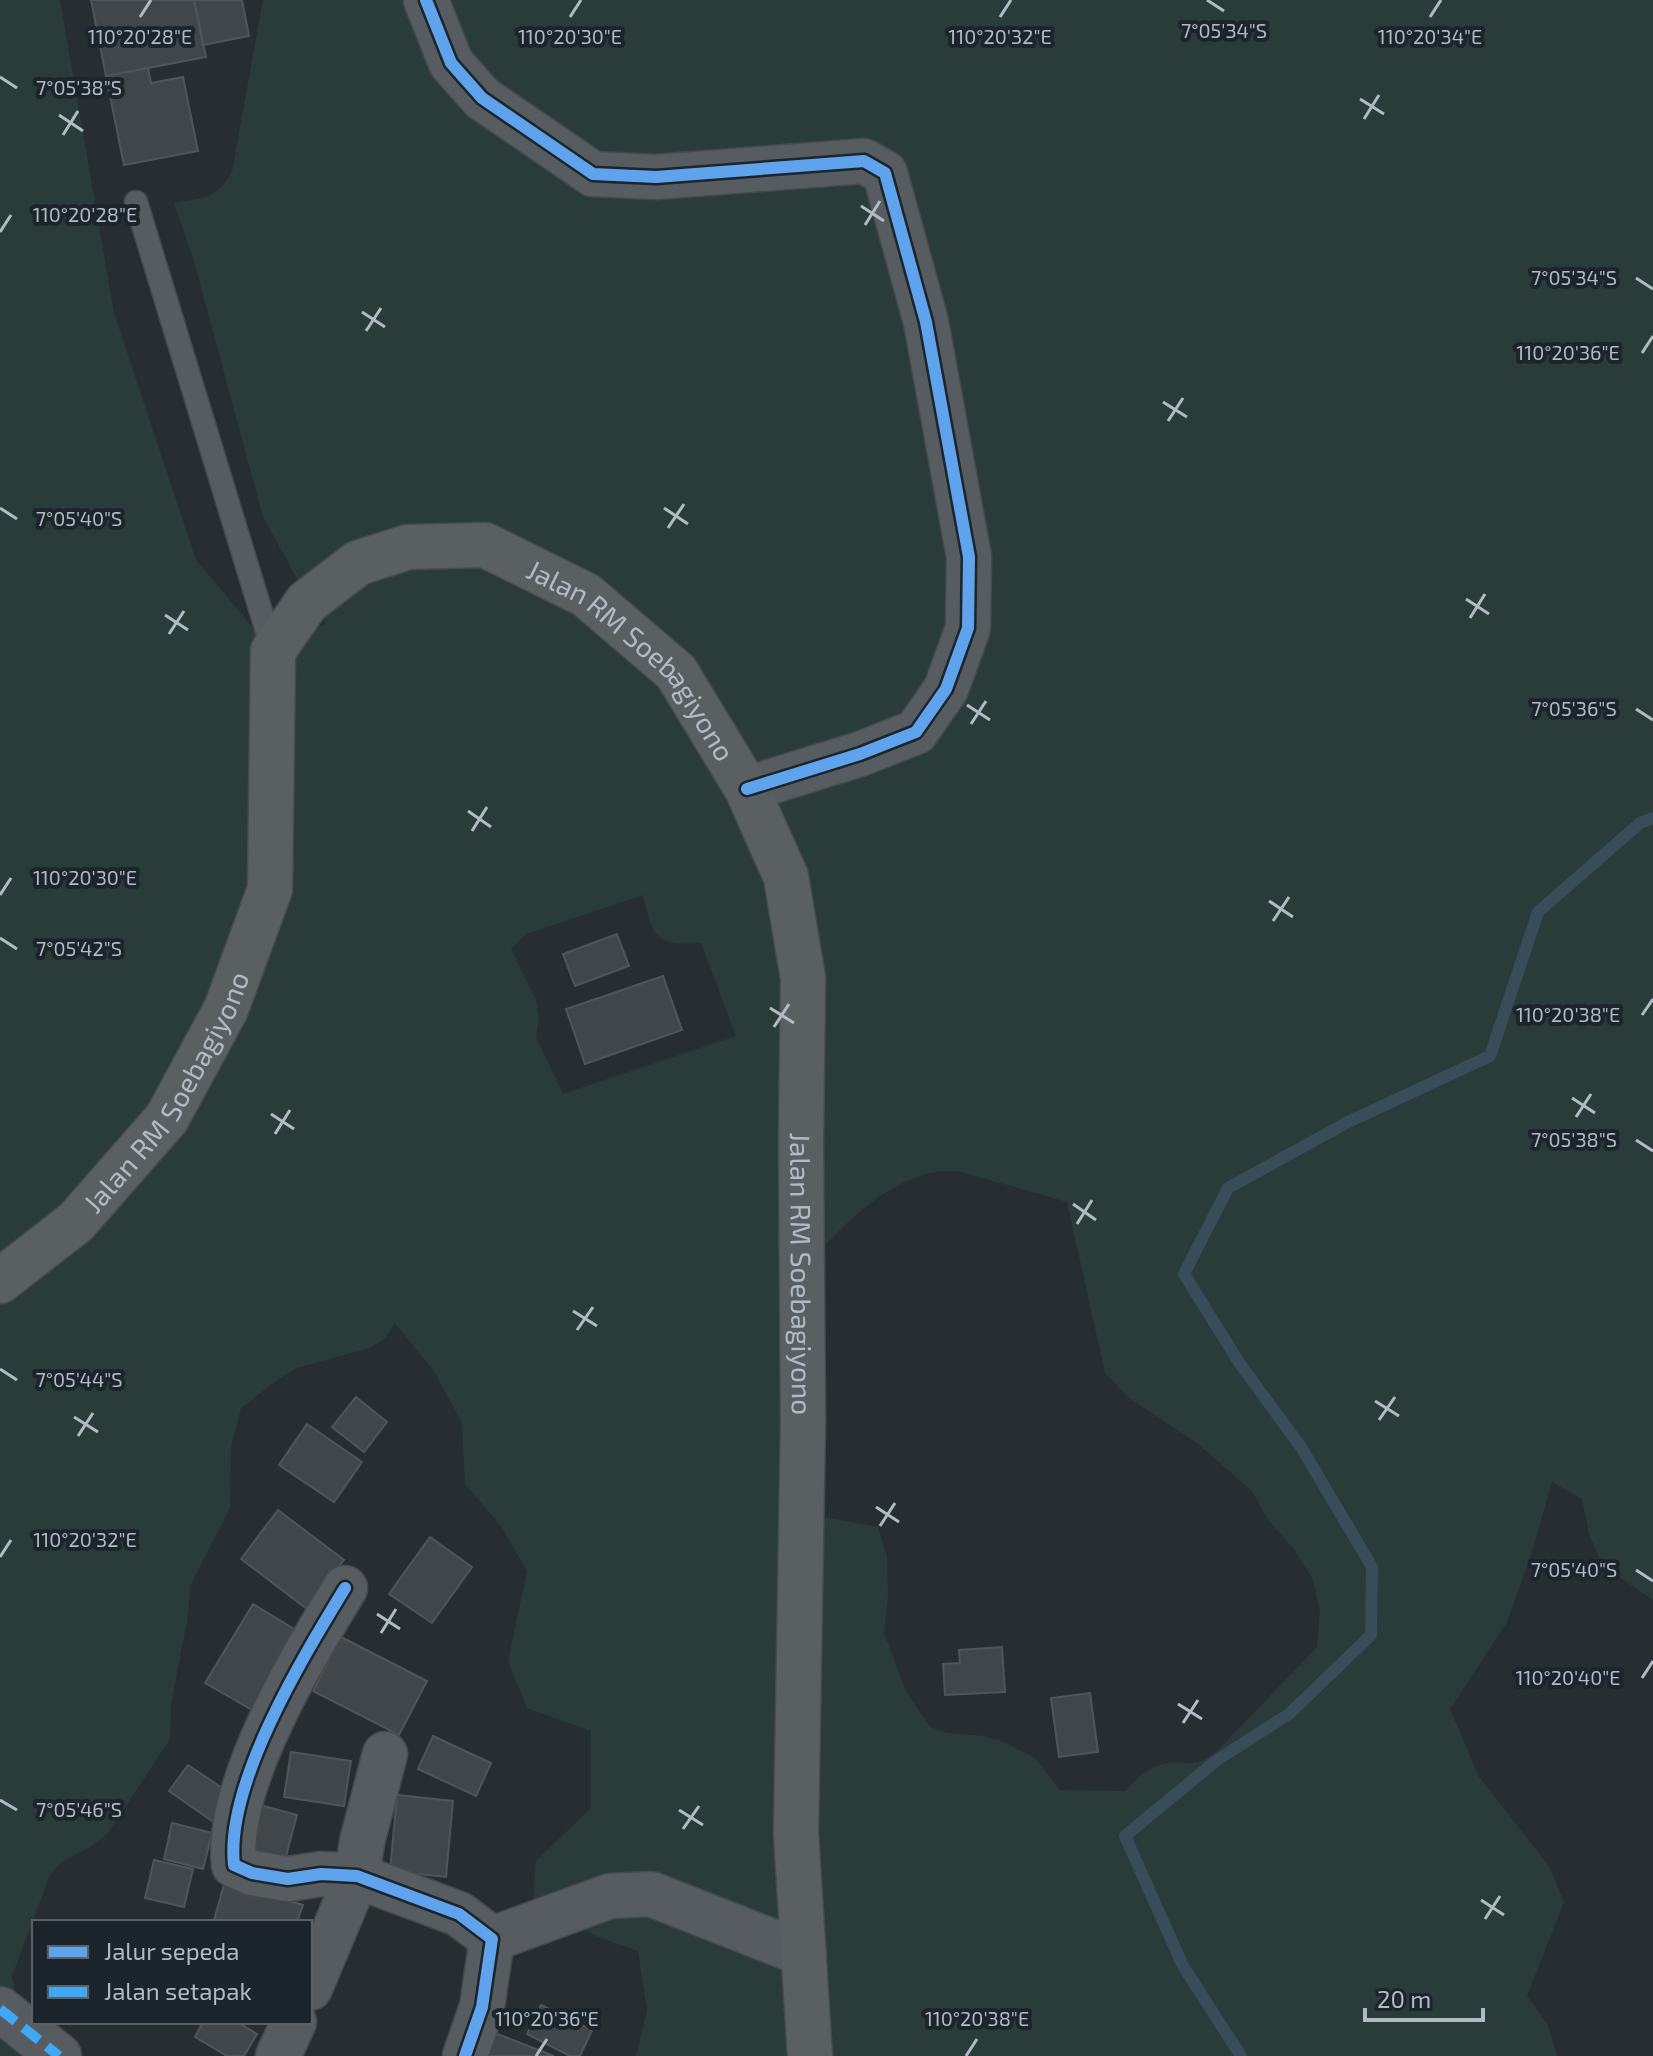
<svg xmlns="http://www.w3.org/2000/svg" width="1653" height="2056" font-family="'Exo 2',sans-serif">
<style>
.green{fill:#2a3c39;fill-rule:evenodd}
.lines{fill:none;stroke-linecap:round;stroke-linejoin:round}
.stream{stroke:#384c59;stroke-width:12}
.building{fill:#41464a;stroke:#4f5659;stroke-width:2}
.service-casing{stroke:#444a4d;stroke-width:25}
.minor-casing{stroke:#444a4d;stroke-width:47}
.primary-casing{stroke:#454b4f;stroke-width:47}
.service{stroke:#575c61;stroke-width:22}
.minor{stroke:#575c61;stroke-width:44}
.primary{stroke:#5a5f62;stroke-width:44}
.quiet{stroke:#3fa9f5;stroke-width:10;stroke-dasharray:20 10;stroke-linecap:butt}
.cycleway-casing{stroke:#1c252b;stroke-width:17}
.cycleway{stroke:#60a3ed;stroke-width:12}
.ticks{fill:none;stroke:#b1bbc3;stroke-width:3}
.labels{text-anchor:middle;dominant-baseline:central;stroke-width:8;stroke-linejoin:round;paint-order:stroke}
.street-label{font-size:28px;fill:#b1bbc3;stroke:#1c252b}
.ticks-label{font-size:20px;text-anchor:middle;fill:#b1bbc3;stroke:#1c252b;stroke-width:8;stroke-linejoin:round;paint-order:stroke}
</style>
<rect width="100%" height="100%" fill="#272e32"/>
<path class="green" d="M0,0H60L114,313L196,560L260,636L326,624L295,575L263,517L194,261L174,203C202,198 217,200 232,172L263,0H1653V1600L1603,1566L1589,1534L1582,1499L1552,1482L1531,1555L1507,1622L1450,1709L1479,1777L1549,1866L1564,1902L1527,1996L1548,2025L1557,2056H636L647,2011L638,1951L593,1935L533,1903L536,1861L591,1808V1731L527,1708L508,1661L527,1571L501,1526L465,1484L462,1423L434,1371L395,1323L385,1338L370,1348L297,1368L280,1378L241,1408L231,1447L230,1508L191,1584L187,1621L171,1704L170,1739L108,1833L93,1845L60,1863L49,1877L12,1976L30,2056H0ZM643,895C652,935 655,947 701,943L736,1036L563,1094L536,1037L539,1018L536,1000L511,949L526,934ZM940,1171H958L1067,1202L1105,1373L1129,1398L1197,1443L1252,1491L1269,1521L1293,1548L1313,1579L1320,1612L1317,1647L1221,1747C1216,1751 1211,1756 1206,1759C1193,1766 1181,1761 1168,1763C1150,1766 1136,1778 1126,1791L1060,1790L1035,1758L1001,1741L984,1736L948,1733L930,1727L907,1693L884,1633L888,1596L887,1556L878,1527L779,1509L785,1289C828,1244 873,1182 940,1171Z"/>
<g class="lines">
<path class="stream" d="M1241,2056L1183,1966L1125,1836L1217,1760L1289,1714L1371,1635L1372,1567L1301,1447L1240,1364L1184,1274L1228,1188L1348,1122L1490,1056L1538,912L1640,823L1653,818"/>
</g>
<path class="building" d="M91,0H194L206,57L106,76Z
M194,0H242L249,36L203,45Z
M148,68L151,83L183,77L198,151L124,165L106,76Z
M617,934L629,966L575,986L563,954Z
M663,976L682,1030L585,1064L566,1009Z
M356,1397L387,1422L364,1452L332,1427Z
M307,1424L362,1462L334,1502L279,1465Z
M278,1510L344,1560L307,1609L241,1559Z
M430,1537L472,1567L432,1623L389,1594Z
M253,1604L299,1632L252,1710L205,1683Z
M341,1637L427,1681L399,1735L313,1691Z
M1002,1647L1005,1692L945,1695L943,1664L960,1663L959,1650Z
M1090,1693L1098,1752L1059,1757L1051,1698Z
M433,1736L491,1763L476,1796L418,1769Z
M291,1752L351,1761L344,1806L284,1797Z
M188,1765L237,1798L218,1825L169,1791Z
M397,1795L453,1801L446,1877L390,1871Z
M256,1804L297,1815L285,1860L244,1849Z
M172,1823L212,1833L203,1869L164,1859Z
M154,1860L193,1869L184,1907L145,1898Z
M225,1881L303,1905L297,1922H221L214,1920Z
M541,2005L592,2030L580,2056H570L527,2034Z
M203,2022H237L257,2034L244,2056H227L195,2037Z
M487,2030L554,2056H477Z"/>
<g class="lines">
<defs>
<path id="service" d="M136,202L273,651"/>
<path id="minor" d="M426,0L451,63L482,98L593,174L656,177L864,161L885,173L926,322L969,557L968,628L946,689L916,732L860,754L747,789
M345,1588C303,1657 225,1784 234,1865L252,1873L288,1879L321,1874L357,1876L459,1914L492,1939L482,2007L465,2056
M492,1939L610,1896L651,1894L804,1954
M310,1988L357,1876L362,1842L385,1754
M0,2009L59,2056
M278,2056L294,2022"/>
<g id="primary">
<path id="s1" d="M0,1281L76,1222L167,1118L226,1009L270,889L273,651L307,602L358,563L408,547L485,545L586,595L676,672L747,789L786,877L803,978L801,1141L803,1422L796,1834L810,2056"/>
</g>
</defs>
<use href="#service" class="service-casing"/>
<use href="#minor" class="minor-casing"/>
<use href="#primary" class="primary-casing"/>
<use href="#service" class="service"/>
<use href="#minor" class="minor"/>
<use href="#primary" class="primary"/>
<path class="quiet" d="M0,2009L59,2056"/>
<defs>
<path id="cycleway" d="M426,0L451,63L482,98L593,174L656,177L864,161L885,173L926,322L969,557L968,628L946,689L916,732L860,754L747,789
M345,1588C303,1657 225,1784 234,1865L252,1873L288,1879L321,1874L357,1876L459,1914L492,1939L482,2007L465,2056"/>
</defs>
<use href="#cycleway" class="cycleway-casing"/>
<use href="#cycleway" class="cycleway"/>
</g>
<path class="ticks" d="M1207,0L1224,11M140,17L151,0M570,17L581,0M1000,17L1011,0M1430,17L1441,0M0,77L17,88M1360,99L1384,114M59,115L83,131M1364,119L1379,95M63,135L78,111M861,206L884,221M865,225L880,201M0,232L11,215M1636,278L1653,289M362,312L385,327M366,331L381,308M1642,353L1653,336M1163,402L1187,417M1168,421L1183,398M0,508L17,519M664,508L688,524M668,528L684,504M1466,599L1489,614M165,615L188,630M1470,618L1485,594M169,634L184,611M967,705L990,720M1636,709L1653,720M971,724L986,701M468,811L491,827M472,831L487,807M0,895L11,878M1269,901L1293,917M1273,921L1289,897M0,938L17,949M770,1008L794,1023M1642,1015L1653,999M774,1027L789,1004M1572,1098L1595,1113M271,1114L294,1129M1576,1117L1591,1094M275,1134L290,1110M1636,1140L1653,1151M1073,1204L1096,1220M1077,1224L1092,1200M573,1311L597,1326M577,1330L593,1307M0,1369L17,1380M1375,1401L1399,1416M74,1417L98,1432M1379,1420L1395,1397M78,1436L93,1413M876,1507L899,1522M880,1526L895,1503M0,1557L11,1540M1636,1570L1653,1581M377,1614L400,1629M381,1633L396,1609M1642,1678L1653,1661M1178,1704L1202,1719M1183,1723L1198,1700M0,1800L17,1810M679,1810L703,1825M683,1829L699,1806M1481,1900L1504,1915M1485,1919L1500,1896M536,2056L547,2039M966,2056L977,2039"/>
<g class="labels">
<g class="street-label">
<text stroke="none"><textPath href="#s1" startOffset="1168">Jalan RM Soebagiyono</textPath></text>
<text stroke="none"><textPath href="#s1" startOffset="256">Jalan RM Soebagiyono</textPath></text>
<text stroke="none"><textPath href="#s1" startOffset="1840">Jalan RM Soebagiyono</textPath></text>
</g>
</g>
<g class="ticks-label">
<text x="1224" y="38">7°05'34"S</text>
<text x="140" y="44">110°20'28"E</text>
<text x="570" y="44">110°20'30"E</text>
<text x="1000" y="44">110°20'32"E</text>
<text x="1430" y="44">110°20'34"E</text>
<text x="79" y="95">7°05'38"S</text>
<text x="85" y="222">110°20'28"E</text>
<text x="1574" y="285">7°05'34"S</text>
<text x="1568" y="360">110°20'36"E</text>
<text x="79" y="526">7°05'40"S</text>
<text x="1574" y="716">7°05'36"S</text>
<text x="85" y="885">110°20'30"E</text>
<text x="79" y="956">7°05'42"S</text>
<text x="1568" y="1022">110°20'38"E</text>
<text x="1574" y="1147">7°05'38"S</text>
<text x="79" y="1387">7°05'44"S</text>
<text x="85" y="1547">110°20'32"E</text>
<text x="1574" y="1577">7°05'40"S</text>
<text x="1568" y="1685">110°20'40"E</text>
<text x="79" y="1817">7°05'46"S</text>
<text x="547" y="2026">110°20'36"E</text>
<text x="977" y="2026">110°20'38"E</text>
</g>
<rect x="32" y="1920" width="280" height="104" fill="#1c252b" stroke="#586168" stroke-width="2"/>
<rect x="48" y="1946" width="40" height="12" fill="#60a3ed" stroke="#586168" stroke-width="2"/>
<text x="104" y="1960" font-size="24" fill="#b1bbc3">Jalur sepeda</text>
<rect x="48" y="1986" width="40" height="12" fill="#3fa9f5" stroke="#586168" stroke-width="2"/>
<text x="104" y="2000" font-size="24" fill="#b1bbc3">Jalan setapak</text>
<path d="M1365 2008v12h118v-12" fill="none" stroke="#b1bbc3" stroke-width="4"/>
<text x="1377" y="2008" font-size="24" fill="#b1bbc3" stroke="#1c252b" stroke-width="6" paint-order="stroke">20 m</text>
</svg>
